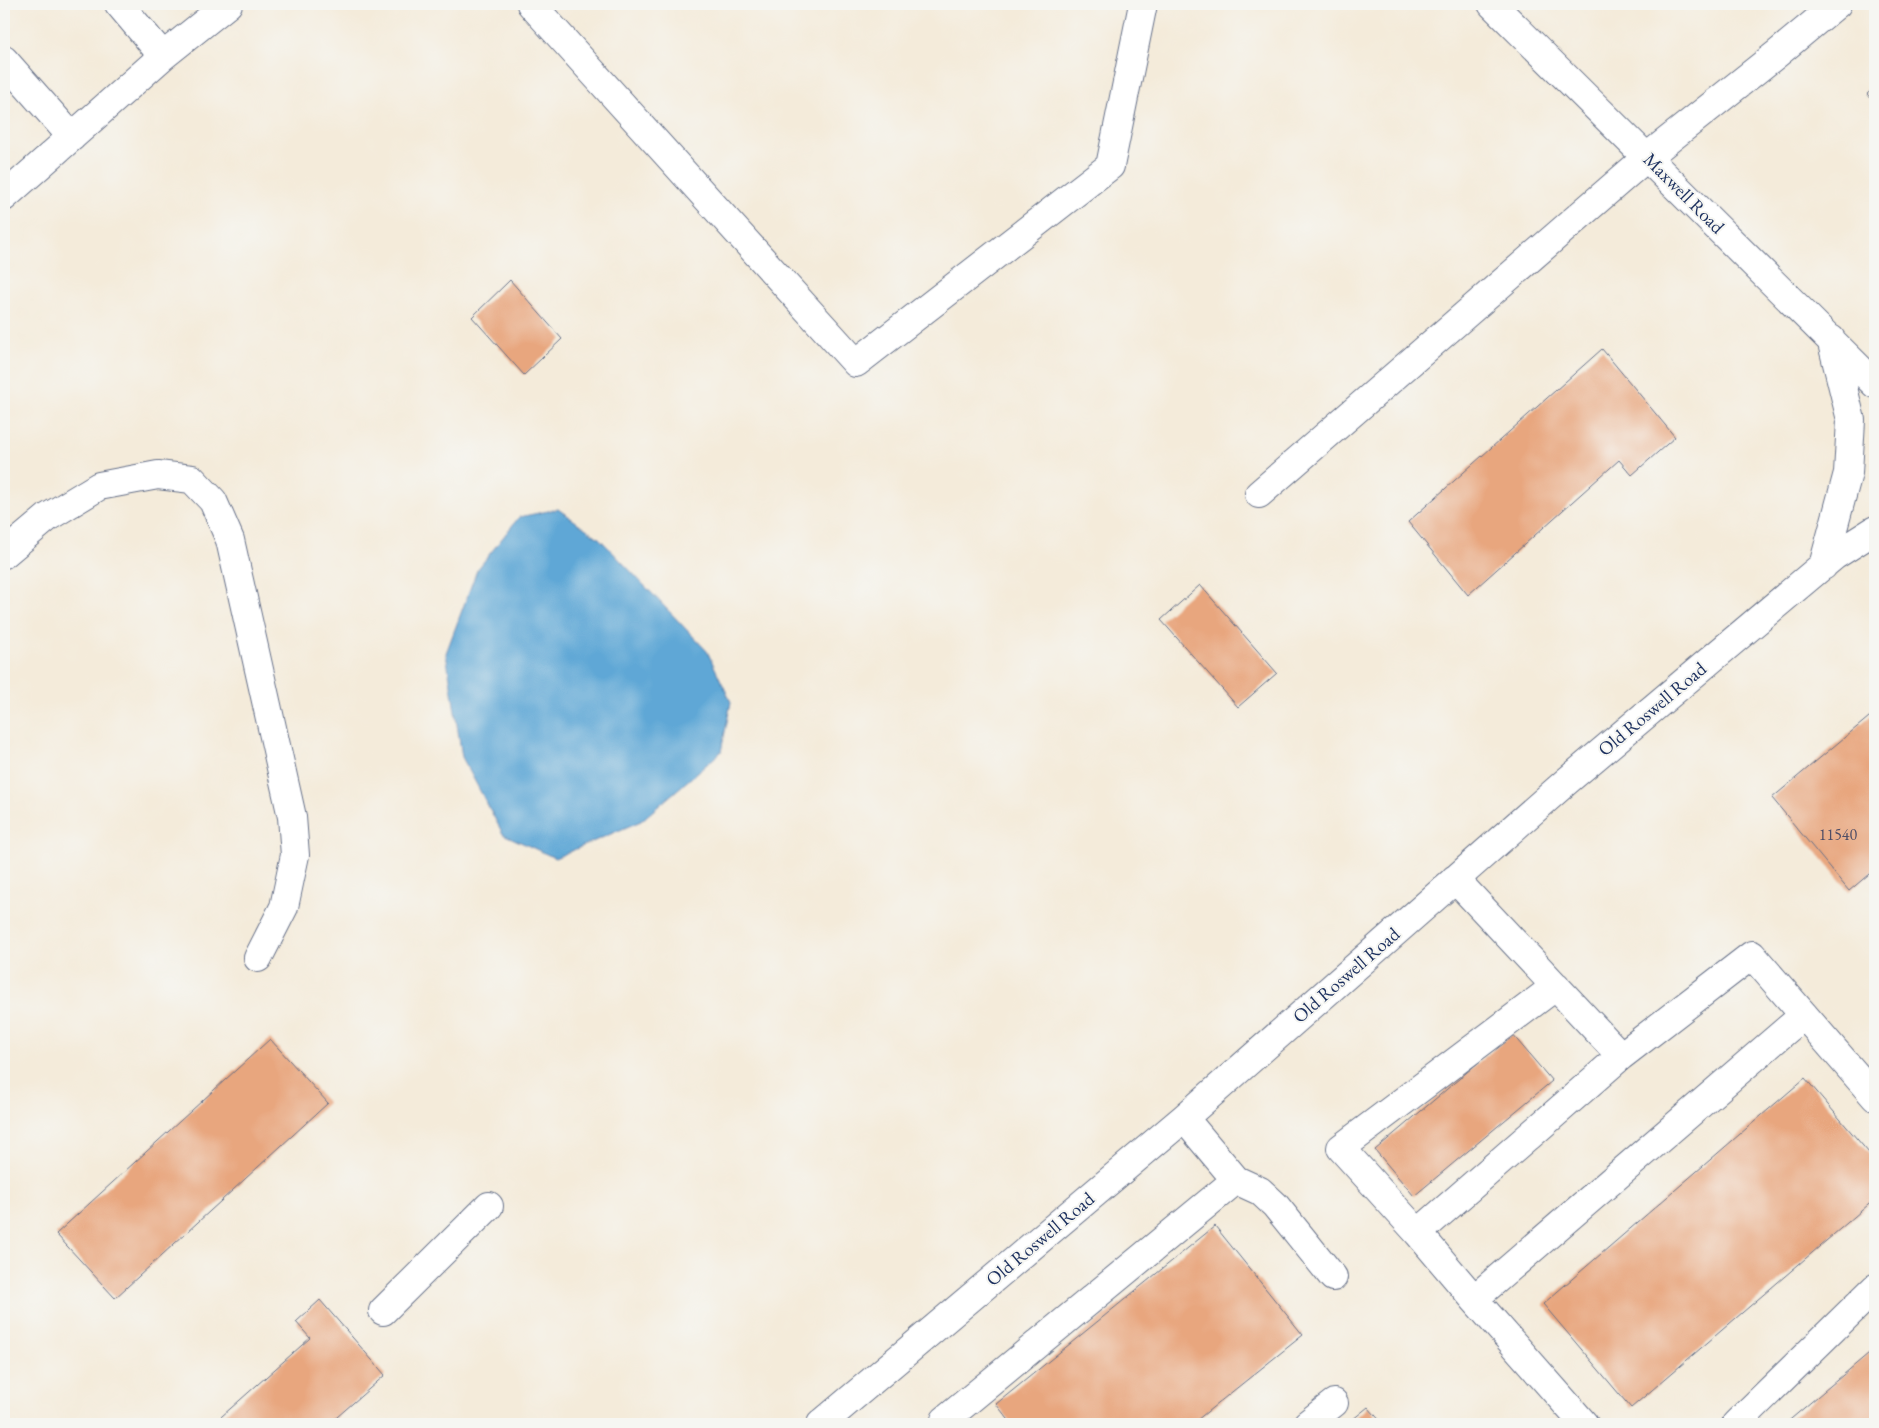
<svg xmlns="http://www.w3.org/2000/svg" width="1879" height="1428" font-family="'EB Garamond',serif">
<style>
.water{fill:#5fa7d6;stroke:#3d6b9a}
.building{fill:#e8a67e}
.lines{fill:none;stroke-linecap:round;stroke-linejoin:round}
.minor-casing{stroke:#677189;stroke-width:30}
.minor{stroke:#fff;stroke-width:28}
.labels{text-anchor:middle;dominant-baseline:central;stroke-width:4;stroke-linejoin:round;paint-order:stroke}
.number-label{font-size:16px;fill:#4e4d66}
.street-label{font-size:19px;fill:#1b2f5e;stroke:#f6f6f2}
</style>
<rect width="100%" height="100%" fill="#f6f6f2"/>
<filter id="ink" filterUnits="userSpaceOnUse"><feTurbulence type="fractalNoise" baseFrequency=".02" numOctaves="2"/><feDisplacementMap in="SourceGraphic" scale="10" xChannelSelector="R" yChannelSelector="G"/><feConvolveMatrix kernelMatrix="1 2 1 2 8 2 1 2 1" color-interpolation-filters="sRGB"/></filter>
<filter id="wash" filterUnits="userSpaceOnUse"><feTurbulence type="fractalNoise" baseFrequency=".0096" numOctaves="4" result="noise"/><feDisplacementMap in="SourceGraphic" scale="20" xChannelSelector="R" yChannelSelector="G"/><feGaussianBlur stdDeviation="1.12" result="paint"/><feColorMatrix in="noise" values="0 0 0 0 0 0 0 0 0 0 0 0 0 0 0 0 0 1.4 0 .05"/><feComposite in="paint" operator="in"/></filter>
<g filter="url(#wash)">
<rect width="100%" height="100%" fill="#f4ebda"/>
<path class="water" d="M558,509L599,538L707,651L731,702L721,752L641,821L555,858L503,834L462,757L446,653L477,570L519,517Z"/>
<g id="blocks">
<path class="building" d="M1875,87V103L1867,94Z
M510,280L562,339L524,375L472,317Z
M1602,349L1675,437L1632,475L1619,460L1468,595L1408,522Z
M1200,585L1277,673L1238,707L1161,620Z
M1875,712V869L1849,891L1772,798Z
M1512,1034L1552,1081L1414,1196L1375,1150Z
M270,1039L328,1103L115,1298L56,1234Z
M1805,1078L1875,1160V1199L1631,1408L1543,1304Z
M1215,1226L1303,1335L1192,1424H1012L996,1404Z
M320,1300L385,1375L329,1424H213L310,1338L296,1322Z
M1875,1348V1424H1785Z
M1368,1407L1383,1424H1347Z"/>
</g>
</g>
<g filter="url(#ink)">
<use href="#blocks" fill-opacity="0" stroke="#677189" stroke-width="1"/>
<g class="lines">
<defs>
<path id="minor" d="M119,4L163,56L228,4
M531,4L856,363L1110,166L1143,4
M1492,4L1875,384
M4,60L72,137
M4,197L163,56
M1259,494L1647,157L1778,53L1837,4
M4,554L48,517L99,486L158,475L192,479L213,501L230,540L292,817L295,855L284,907L258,958
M1823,566L1848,473L1851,420L1831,339
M1455,879L1621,1056L1752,955L1875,1097
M1621,1056L1418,1233L1474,1299L1804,1015
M1236,1180L1260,1191L1275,1205L1333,1277
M1418,1233L1341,1148L1556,986
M1474,1299L1584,1424
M383,1311L489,1206
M821,1424L1184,1118L1567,781L1834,556L1875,530
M949,1424L945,1420L1236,1180L1184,1118
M1307,1424L1334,1403
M1736,1424L1875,1288"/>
</defs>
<use href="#minor" class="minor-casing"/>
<use href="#minor" class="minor"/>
</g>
</g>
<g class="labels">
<g class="number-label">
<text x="1838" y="834">11540</text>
</g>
<g class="street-label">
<text transform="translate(1684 193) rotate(45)">Maxwell Road</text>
<text transform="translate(1652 709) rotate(-40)">Old Roswell Road</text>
<text transform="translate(1346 975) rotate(-41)">Old Roswell Road</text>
<text transform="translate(1040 1239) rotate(-40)">Old Roswell Road</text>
</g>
</g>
<rect width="1879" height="1428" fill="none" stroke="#f6f6f2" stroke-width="20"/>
</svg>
